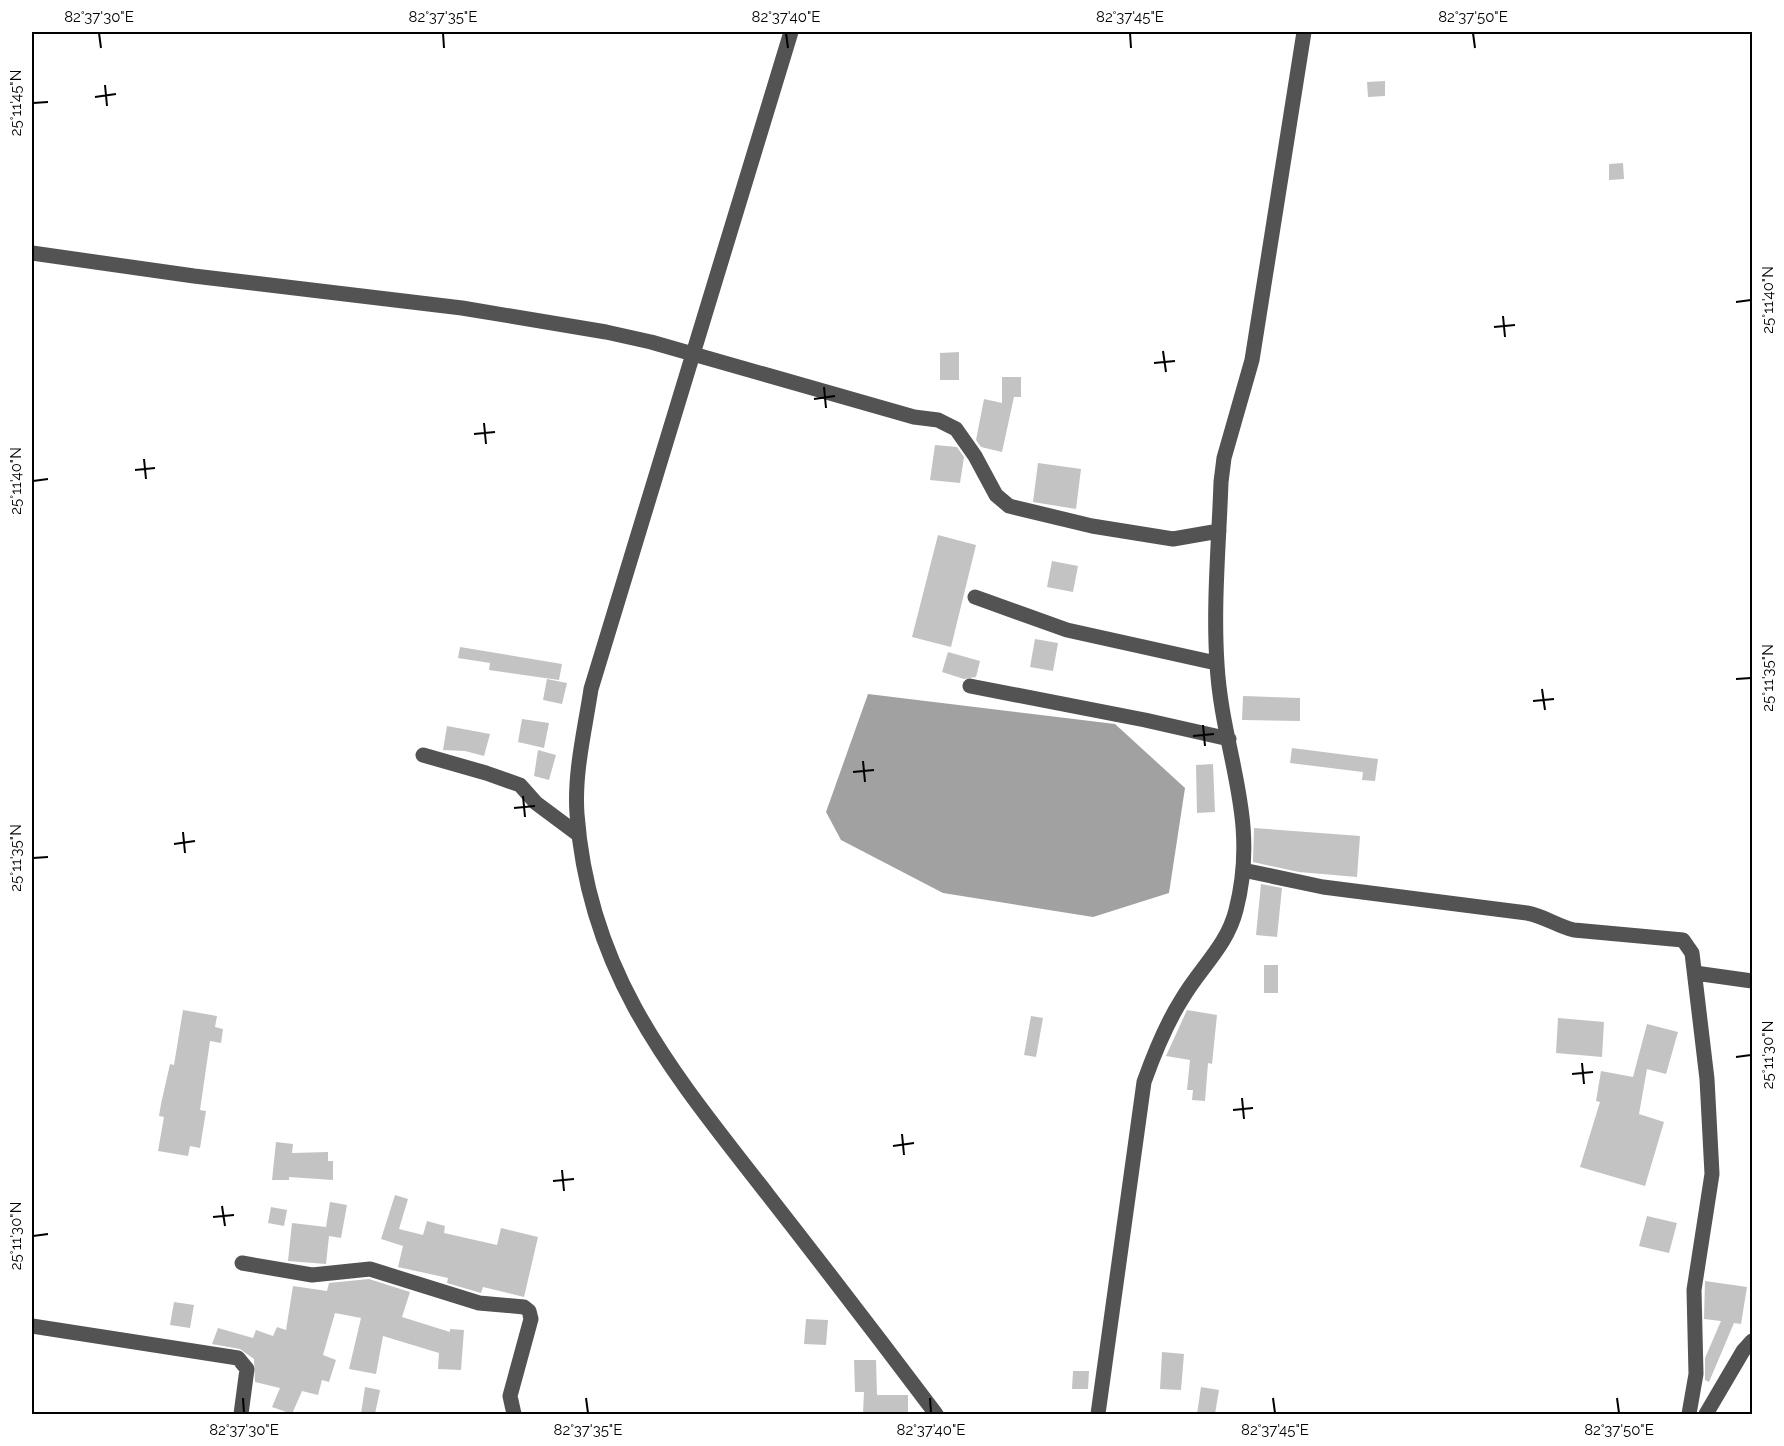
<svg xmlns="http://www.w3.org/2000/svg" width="1784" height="1446" font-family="Raleway,sans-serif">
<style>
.water{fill:#a1a1a1}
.building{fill:#c3c3c3}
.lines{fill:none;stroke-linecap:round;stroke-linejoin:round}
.minor{stroke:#535353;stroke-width:15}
.ticks{fill:none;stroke:#000;stroke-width:2}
.neatline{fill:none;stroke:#000;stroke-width:2}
.ticks-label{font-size:15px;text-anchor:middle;fill:#000}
</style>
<rect width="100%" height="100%" fill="#fff"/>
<path class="water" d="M868,694L1115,724L1185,788L1169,893L1093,917L943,893L841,840L826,812Z"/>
<path class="building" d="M1385,81V96L1368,97L1367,82Z
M1623,163L1624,179L1609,180V164Z
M959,352V380H940V353Z
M1002,377H1021V397H1014L1002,452L981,447L976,440L984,399L1002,403Z
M935,445L957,447L964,457L960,483L930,480Z
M1038,463L1081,469L1076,509L1033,502Z
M938,535L976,545L951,647L912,637Z
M1052,561L1078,566L1073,592L1047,587Z
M1035,639L1058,643L1053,671L1030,667Z
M460,647L562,664L559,680L489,670L490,663L458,658Z
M948,652L980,661L976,677L964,679L942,672Z
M547,679L567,683L562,704L543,700Z
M1243,696L1300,698V721L1242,720Z
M522,719L549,723L544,748L518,742Z
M447,726L490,734L484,756L465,751L443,750Z
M1292,748L1378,759L1375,781L1362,780L1363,772L1290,763Z
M538,750L556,755L549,780L534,776Z
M1213,764L1215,812L1197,813L1196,765Z
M1254,828L1360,836L1357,877L1299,872L1253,862Z
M1261,884L1282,888L1277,937L1256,935Z
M1264,965H1278V993H1264Z
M183,1010L217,1016L215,1027L223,1029L221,1043L210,1041L200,1110L206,1111L200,1148L190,1146L188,1156L158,1151L164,1117L159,1116L161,1104L170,1064L174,1065Z
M1187,1010L1217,1015L1212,1064L1208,1063L1205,1101L1192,1100L1193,1090H1187L1190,1060L1166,1056Z
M1031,1016L1043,1018L1036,1057L1024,1055Z
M1558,1018L1604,1022L1602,1057L1556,1053Z
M1647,1024L1678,1032L1666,1074L1647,1069L1639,1114L1664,1122L1645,1186L1580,1167L1600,1102L1596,1101L1601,1071L1633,1077Z
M276,1142L293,1144L292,1153L328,1152V1161H333V1180L289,1177V1180H272Z
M395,1195L408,1199L399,1229L423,1235L427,1221L445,1226L444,1233L497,1245L501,1228L538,1237L524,1297L483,1287L481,1293L447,1283L448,1278L398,1267L403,1246L381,1239Z
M330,1202L347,1205L341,1238L329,1236L326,1264L288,1261L292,1223L326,1227Z
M271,1207L287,1210L284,1226L268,1223Z
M1647,1216L1677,1223L1669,1253L1639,1246Z
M369,1279L410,1292L402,1317L450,1332V1329L464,1330L461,1370L438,1369L439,1353L383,1336L376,1374L349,1369L361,1318L335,1313L323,1355L336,1360L329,1382L322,1380L318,1395L302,1391L292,1414L272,1407L280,1388L255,1382L254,1359L240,1349L212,1344L218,1328L253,1338L256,1330L273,1336L277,1327L286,1330L293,1286L327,1291L329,1283Z
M1705,1281L1747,1287L1741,1324L1734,1323L1709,1382L1705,1380V1358L1721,1321L1704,1319Z
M174,1302L194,1305L190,1328L170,1325Z
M806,1319L828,1320L826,1345L804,1344Z
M1162,1352L1184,1354L1181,1390L1160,1389Z
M854,1360H876L877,1395H908V1414H863L864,1392H855Z
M1073,1371H1089L1088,1389H1072Z
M365,1387L380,1390L375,1414H361Z
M1201,1387L1219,1390L1215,1414H1197Z"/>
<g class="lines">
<path class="minor" d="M791,32L591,689C585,729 574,773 577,814C589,976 674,1074 768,1195C825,1268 881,1341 936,1414
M32,253L194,276L462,308L606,332L651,342L914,417L938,420L956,429L975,456L996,495L1009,506L1092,526L1173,539L1219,531
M975,597L1067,630L1216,663
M970,686L1145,720L1229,739
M423,755L486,773L520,785L536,803L579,835
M1243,870L1323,887L1527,913C1544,916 1557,926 1574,930L1683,940L1692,953L1707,1079L1712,1174L1694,1290L1696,1374L1689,1414
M1695,973L1752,981
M242,1263L312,1275L370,1269L479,1303L524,1307L529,1311L531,1319L510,1396L514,1414
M32,1326L238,1358L247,1369L241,1414
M1098,1414L1144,1082C1154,1054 1166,1024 1182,999C1200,968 1227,946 1236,910C1260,817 1222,753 1217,664C1213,604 1219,542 1221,482L1224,458L1252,360L1304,32
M1706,1414L1743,1351L1752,1341"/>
</g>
<path class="ticks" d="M99,33L101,48M443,33L444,48M786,33L788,48M1130,33L1131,48M1473,33L1475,48M105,85L107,106M95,97L116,94M33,103L48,102M1736,302L1751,300M1503,316L1505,337M1494,327L1515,325M1163,351L1166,372M1154,363L1175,361M824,387L826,408M814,399L835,396M484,423L486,444M474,434L495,432M144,459L146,479M135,470L155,468M33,481L48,479M1736,679L1751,678M1542,689L1545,710M1533,701L1554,699M1203,725L1205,746M1193,736L1214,734M863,761L865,782M853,772L874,770M523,796L525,817M514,808L535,806M183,832L185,853M174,844L195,841M33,858L48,857M1736,1057L1751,1055M1582,1063L1584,1084M1572,1074L1593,1072M1242,1098L1244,1119M1233,1110L1253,1108M902,1134L904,1155M893,1146L914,1143M562,1170L564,1191M553,1181L574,1179M222,1206L225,1226M213,1217L234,1215M33,1236L48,1234M243,1398L244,1413M586,1398L588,1413M930,1398L931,1413M1273,1398L1275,1413M1617,1398L1619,1413"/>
<rect width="1784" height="1446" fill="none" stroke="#ffffff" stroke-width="66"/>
<rect x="33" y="33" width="1718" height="1380" class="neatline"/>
<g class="ticks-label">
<text x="99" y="22">82°37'30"E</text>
<text x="443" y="22">82°37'35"E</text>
<text x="786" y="22">82°37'40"E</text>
<text x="1130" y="22">82°37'45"E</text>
<text x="1473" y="22">82°37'50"E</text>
<text transform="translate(16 103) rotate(-90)" y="5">25°11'45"N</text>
<text transform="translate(1768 300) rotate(-90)" y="5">25°11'40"N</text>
<text transform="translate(16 481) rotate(-90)" y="5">25°11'40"N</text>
<text transform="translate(1768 678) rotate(-90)" y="5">25°11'35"N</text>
<text transform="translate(16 858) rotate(-90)" y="5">25°11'35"N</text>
<text transform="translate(1768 1055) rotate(-90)" y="5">25°11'30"N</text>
<text transform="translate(16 1236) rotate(-90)" y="5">25°11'30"N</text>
<text x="244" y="1435">82°37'30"E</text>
<text x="588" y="1435">82°37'35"E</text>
<text x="931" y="1435">82°37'40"E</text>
<text x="1275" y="1435">82°37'45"E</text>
<text x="1619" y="1435">82°37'50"E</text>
</g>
</svg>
